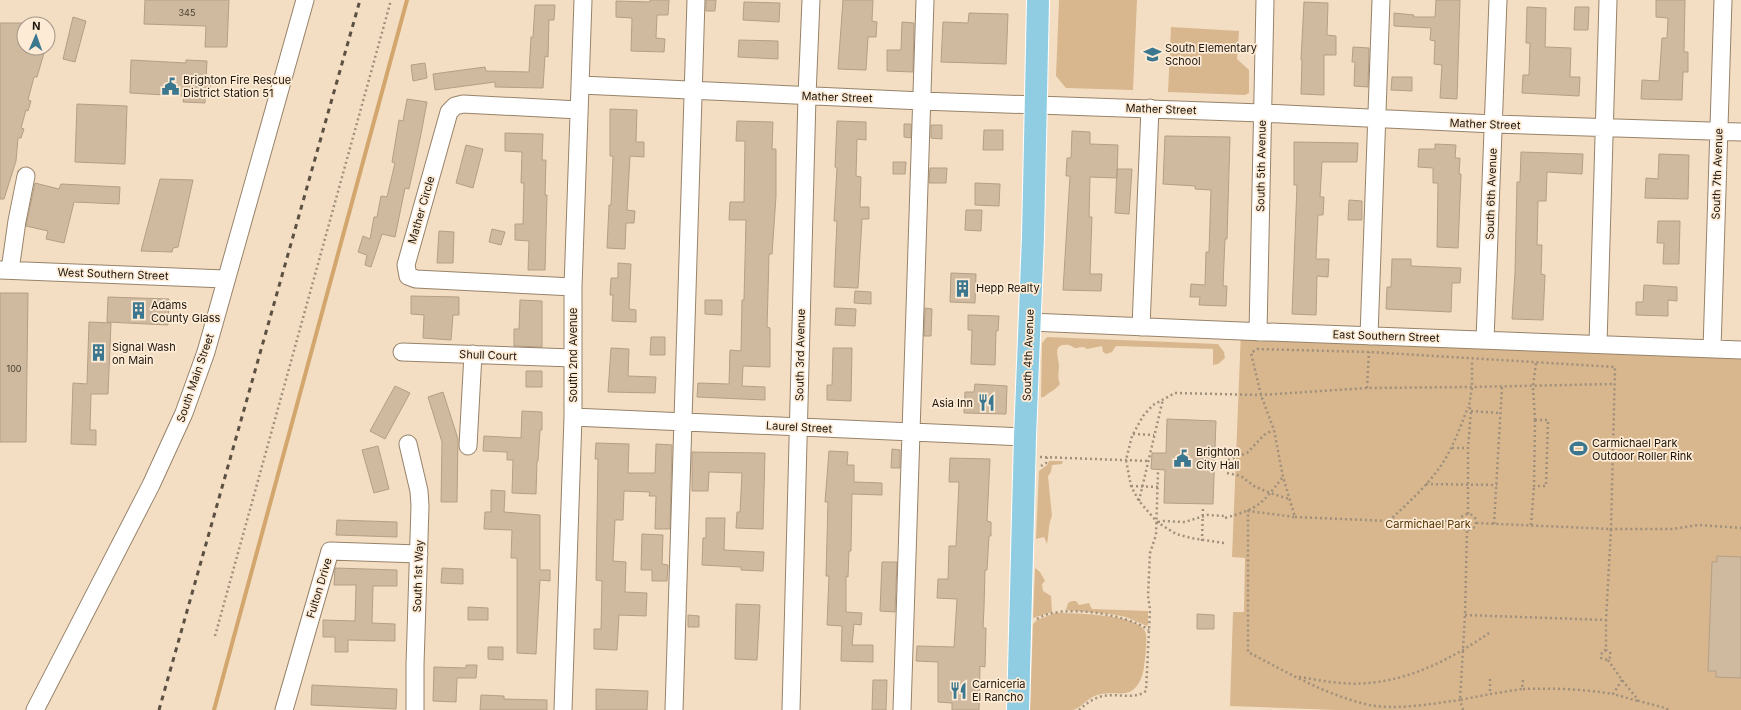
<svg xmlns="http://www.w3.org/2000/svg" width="1741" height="710" font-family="Inter,sans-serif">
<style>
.green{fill:#d8b78e}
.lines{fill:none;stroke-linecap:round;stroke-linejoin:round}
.stream{stroke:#d2a66c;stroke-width:4}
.building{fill:#cfba9f;stroke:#b49f86}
.minor-casing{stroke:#97836a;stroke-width:19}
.major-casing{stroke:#fff;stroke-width:24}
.path{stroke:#9f8f7b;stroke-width:2.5;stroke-dasharray:2 3;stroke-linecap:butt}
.minor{stroke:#fff;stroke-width:17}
.major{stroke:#90cde3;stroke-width:22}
.rail{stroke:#5b5041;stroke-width:3;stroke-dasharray:5 5;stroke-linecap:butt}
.labels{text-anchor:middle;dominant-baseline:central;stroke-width:3.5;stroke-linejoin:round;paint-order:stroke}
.number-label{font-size:9px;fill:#493e30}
.poi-label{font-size:11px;fill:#1c150b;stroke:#fdebd6;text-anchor:start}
.street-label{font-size:11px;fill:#1c150b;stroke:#fdebd6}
.park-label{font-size:11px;fill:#543605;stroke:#fdebd6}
</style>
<rect width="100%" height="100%" fill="#f3dec3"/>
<path class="green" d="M1059,0H1137L1133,90L1066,88L1056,76Z
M1171,27L1239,31L1237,59L1249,70V93L1245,95L1168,92Z
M1241,331L1741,350V710H1336L1230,706L1233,612H1244L1245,558L1232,557Z
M1047,337L1218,344L1224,352L1225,358L1218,364L1213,365V349L1116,346L1112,352L1106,354L1103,352L1102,346L1087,349C1082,345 1080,348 1075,348C1073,347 1071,346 1069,345C1052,343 1058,356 1059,365C1059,372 1057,377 1060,384C1056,390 1049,392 1044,397H1041L1042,343Z
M1049,461H1063L1062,464L1052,465L1051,472L1048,476L1052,516C1048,524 1049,535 1047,544L1044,537L1036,539L1039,471L1047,465Z
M1035,568L1040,572L1045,581L1042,584L1043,591L1051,596L1052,612L1033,618Z
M1072,601H1076L1079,605L1089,603L1092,609L1148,611V624L1147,626L1126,617L1111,614L1066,610L1068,603Z
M1055,613C1072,613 1137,614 1145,631C1148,637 1145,660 1144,667C1143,676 1138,689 1129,692C1121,695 1110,692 1101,694C1088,696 1082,708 1073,710C1060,710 1044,710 1030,710L1033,624L1037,620Z"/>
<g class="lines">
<path class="stream" d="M214,710L407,0"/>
</g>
<path class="building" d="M145,0H229L227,47H205L206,26L144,24Z
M650,0H669L668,15H657L656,38L665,39L664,52L631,51L632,18L616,17V1L650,2Z
M706,0H716L715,11H706Z
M843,0H873L872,21L877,22L876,37H868L866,70L838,69Z
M1436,0H1460L1457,99L1440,98L1442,65L1434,64L1435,41L1430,40L1431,28L1394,26V13L1414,15L1413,17H1435Z
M1656,0H1685L1684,52H1688V72H1683L1682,100L1641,99L1642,80L1659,81L1662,38H1667L1668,18L1656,17Z
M744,2L780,3L779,22L743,20Z
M1304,2L1328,3L1327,35L1336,36V55H1324V95L1301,94L1302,60H1301Z
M535,5H555L554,20H549L548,57L545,56L543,88L495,87V82L435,90L433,74L485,67L486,71L529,72L531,37H533Z
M1527,7L1546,8L1545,47L1571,48L1570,77H1580L1579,96L1522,93L1523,75H1529L1530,43H1526Z
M1575,7H1589L1588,30H1574Z
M969,13L1008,14L1006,64L941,62L943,22L968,23Z
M73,17L86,21L75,62L63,59Z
M902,22L914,23L913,72L887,71V50H901Z
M0,23H24V48H42L41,53H44L37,77H34L28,100L31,101L28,111L26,110L21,128L24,129L21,138H18L16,161L4,199H0Z
M739,40L778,41V59L738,57Z
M1353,47L1369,48L1368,87L1354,86L1355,62H1352Z
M131,60L186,63V60L207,61L206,79L211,80L210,96H205V103L183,102L184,96L130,93Z
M425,63L427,78L413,81L411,65Z
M1392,77H1412V91L1391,90Z
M407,99L427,102L420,139L409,189L405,188L395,237L382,234L371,267L365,265L367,255L358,252L363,236L370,239L374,217H377L381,196L387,197L395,163L392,162L399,120L403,121Z
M77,104L127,106L125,164L75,162Z
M610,109L637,110L636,142H644V157L630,156L627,210L635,211L634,223H626L625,249L607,248L609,205H611L613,156H610Z
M737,121L773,122L772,149H776V196L772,254H769L768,293L767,327L770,328V367L743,366L742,386L765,387V400L697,397L698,383L729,384L730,350L741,351L742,300H744L746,220H729L730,202H744L745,141H736Z
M837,121L866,122V140L857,139L856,176L861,177L860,207H869V219H862L858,288L834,287L837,221H834L837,168L835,167Z
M904,124H911V138L904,137Z
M931,125H942V139L931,138Z
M984,130H1003V150H983Z
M1072,131L1090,132V144L1118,145L1117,178L1090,177L1089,217H1092L1090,274H1102L1101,291L1063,290L1070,176H1066L1067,158H1071Z
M505,133L543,134L542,160H546L545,195H547L545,270H528L529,241L515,240V224H523L524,183H521L522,152L505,151Z
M1165,136L1230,137L1227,239H1225L1223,286H1227L1226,306L1199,305L1200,297H1190L1191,284L1205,285L1206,252H1209L1211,190L1195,189V186L1163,184Z
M1294,142L1358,143L1357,162H1322L1320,197H1324L1323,215H1318L1316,259H1329L1328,277L1317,276L1316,315L1292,314L1297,185H1294Z
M1435,144L1456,145L1455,158H1460L1459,174H1461L1458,248L1437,247L1438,183H1433V168L1418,167L1419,149H1435Z
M466,145L483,149L473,188L456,183Z
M1521,152L1583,154L1582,174L1547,172L1546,201H1538L1537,245H1542L1541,274L1545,275L1543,320L1512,319L1515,273L1517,182H1520Z
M1659,154L1689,155L1688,199L1645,198L1646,178L1658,179Z
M893,162H906L905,174H893Z
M930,168H947L946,183H929Z
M1117,169H1132L1129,214L1115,213Z
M160,179L193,180L178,247L173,248L172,252L141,251Z
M35,183L59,189L61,184L120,187L119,204L74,202L64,243L46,239L48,231L26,226Z
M975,183L1000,184L999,206L975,205Z
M1349,200L1362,201V220H1348Z
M966,210H982L981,231L965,230Z
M1658,221H1680L1679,264H1663L1664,243H1657Z
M492,229L505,232L501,245L489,242Z
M439,231L454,232L453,263H437Z
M1392,259H1411V266L1461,268L1460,283H1452L1451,312L1386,309L1387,287H1391Z
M618,263L631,264L629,309L636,310V322L612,321L613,295H610L611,278H618Z
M951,273L976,274L975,303L950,302Z
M1644,285L1677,287V301L1668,300V316L1636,315V302H1643Z
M855,291L871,292V304L854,303Z
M0,293H28L26,442H0Z
M411,296L459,297V315H453L451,340L423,338L424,315L411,314Z
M108,297L169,299L168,325L107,322Z
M520,300L542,301V347L514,346V329H519Z
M705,300H722V315L705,314Z
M836,308L856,309L855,326L835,325Z
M925,308L932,309L931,336H924Z
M968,315L999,316L998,331H996L995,365L971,364L972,330H968Z
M89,322L111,323L108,394H91L90,430H96V445L71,444L73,383L87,384Z
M651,337H665V355H650Z
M611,348L629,349L628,376L656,377L655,393L608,392Z
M833,348H852L851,401L827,400V385H832Z
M526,371H542V387H526Z
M975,384L1007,386L1006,414L964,413L965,392H974Z
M395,386L410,393L385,439L370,431Z
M443,392L458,439L457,502H441L442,442L428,397Z
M522,411L542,412V430H540L538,461H537L536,494L512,493L513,460H507V452L483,451L484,436L521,438Z
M1167,419L1216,421L1213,504L1164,503L1165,470L1151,469L1152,453H1166Z
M596,443L629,444L628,473H655L656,444L672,445L670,529H655L656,496H649L650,492L624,491L623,520H615L613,561L626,562L625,592L647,593L646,616L619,615L617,650L594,649V629H601L602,581L596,580L598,459H595Z
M378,446L389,489L374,493L362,450Z
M892,449L900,450V468H891Z
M829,451L848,452L847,465H854V482L882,483V495L852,494L851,551H849L848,577L846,576V612L862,613L861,625L854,624L852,645H873V662L841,661L842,626L827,625L829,576H826L828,502H825Z
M692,452L765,453L763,529L736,528L737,512H740L742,473L709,472L708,491H692Z
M950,458L990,459L987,521L991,522V536H989L987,570H985L984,608L983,628H986L985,667L980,666L979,710H952V703L938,702V662L916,661L917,646L954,647L957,599L937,598L938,579H948L949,546H956L959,482H949Z
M491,490L505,491L504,512L540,515V570H550V581L540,580L536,654L517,653V558H511L512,530L484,529L485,512H491Z
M706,518H725L724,550L764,552L763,571L741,570V567L702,565L703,538H706Z
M337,520L397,522V537L336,535Z
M642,534L663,535L662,564L668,565L667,581H652V570H641Z
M1717,556L1741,557V678L1716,677V671H1708L1712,562H1717Z
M882,562H897L895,612L880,611Z
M335,568L397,570V586H373L372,623L395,624V641L348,640V652H335V637H323V620L355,621L356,585H334Z
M442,568L463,569V584L441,583Z
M736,604L760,605L757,660L735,659Z
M468,607L488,608V620H468Z
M1197,614L1214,615V629H1197Z
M688,615L699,616V627H688Z
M488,647H503V660L488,659Z
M466,665H477L476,678H457L456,702L433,701L434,667L466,668Z
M873,680H887L886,710H872Z
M312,685L397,689L396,709L311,705Z
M596,689L648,691L647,710H596Z
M481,695L504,696V699L547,700V710H480Z"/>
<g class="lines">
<defs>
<path id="minor" d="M581,85L922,101L1262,113L1494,124L1741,132
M0,270L225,279
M10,270L17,221L26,176
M573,287L416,279L408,276L406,265L449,112L455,106L463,104L579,110
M1030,322L1241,331L1741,350
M1141,327L1150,108
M1258,332L1265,0
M1369,336L1381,0
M1485,340L1498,0
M1598,344L1608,0
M1712,349L1723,0
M402,352L573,358
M573,417L1025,437
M408,444L419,491L420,506L415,665V710
M468,446L473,354
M35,710L151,485L184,413L206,352L305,0
M284,710L330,551L419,554
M563,710L573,417V287L583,0
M674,710L696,0
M791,710L807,96L811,0
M902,710L925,0"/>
<path id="major" d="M1018,710L1025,437L1033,237L1038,0"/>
</defs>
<use href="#minor" class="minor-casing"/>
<use href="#major" class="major-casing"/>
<path class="path" d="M1367,388L1369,352
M1471,411L1499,413
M1535,420H1548L1546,486H1534Z
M1535,420L1533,386L1536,363
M1133,434L1154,435
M1452,448H1467
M1040,457L1149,461
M1228,460L1247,453L1264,435L1273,430
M1041,466L1046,463L1047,457
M1227,473L1241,476L1254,486L1270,493L1289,499
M1426,484L1497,485
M1131,486L1158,487
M1139,501L1163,399
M1460 522a8 8 0 1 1 16 0a8 8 0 1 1-16 0Z
M1468,514V448L1471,411L1469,406L1472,387V360
M1295,517L1389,521H1459
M1225,518C1259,508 1261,505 1282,478
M1389,521C1412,499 1438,477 1452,446C1458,434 1463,420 1468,407
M1158,522L1163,521L1185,522L1207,515L1225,516
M1494,524L1502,387
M1531,525L1534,486
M1467,531L1465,615L1460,700L1490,694
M1202,541L1203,506
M1224,543L1191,538L1176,534L1157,522L1139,501L1131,486L1126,460L1132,436L1143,416L1153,405L1175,393L1261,395L1367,388L1472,387L1614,384
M1465,615L1606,620L1611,529L1476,523
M1037,619C1061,603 1126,614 1149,630
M215,636L391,0
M1606,650L1603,651L1601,655V658L1608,660L1611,656L1610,652L1606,650V620
M1608,660L1622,680L1639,701L1665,708L1669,710
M1299,677C1313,679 1327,682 1341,683C1395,688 1446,663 1489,633
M1490,679V694L1522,689
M1523,680L1522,689C1553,688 1583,689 1613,694
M1622,680L1613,694L1638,701
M1079,710C1086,704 1093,698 1103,696C1117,693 1134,700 1146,691L1150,610L1148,596L1150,553L1156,535L1158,471
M1463,710L1460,700C1431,704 1398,710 1369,705C1326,695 1286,672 1248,652V511L1295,517L1283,477L1274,430L1261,395L1251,353L1257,349L1369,352L1615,367L1611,529H1672L1699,525L1741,528"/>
<use href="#minor" class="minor"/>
<use href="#major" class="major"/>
<path class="rail" d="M159,710L360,0"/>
</g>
<defs>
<symbol id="school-bare" viewBox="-9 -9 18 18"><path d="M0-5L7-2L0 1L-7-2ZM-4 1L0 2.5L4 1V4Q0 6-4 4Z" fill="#3b778e" stroke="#fdebd6" stroke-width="2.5" paint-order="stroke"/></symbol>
<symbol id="civic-bare" viewBox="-9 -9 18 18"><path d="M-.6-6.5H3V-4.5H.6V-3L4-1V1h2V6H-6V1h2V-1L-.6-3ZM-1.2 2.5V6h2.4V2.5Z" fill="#3b778e" stroke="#fdebd6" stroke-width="2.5" paint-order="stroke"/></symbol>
<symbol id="building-bare" viewBox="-9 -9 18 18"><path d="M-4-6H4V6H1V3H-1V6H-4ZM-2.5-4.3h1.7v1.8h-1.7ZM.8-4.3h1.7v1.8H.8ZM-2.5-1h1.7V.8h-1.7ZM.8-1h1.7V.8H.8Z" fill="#3b778e" stroke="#fdebd6" stroke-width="2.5" paint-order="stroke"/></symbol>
<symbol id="restaurant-bare" viewBox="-9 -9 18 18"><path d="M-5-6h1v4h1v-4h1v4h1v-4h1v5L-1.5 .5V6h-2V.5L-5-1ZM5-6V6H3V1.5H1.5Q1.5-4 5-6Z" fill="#3b778e" stroke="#fdebd6" stroke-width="2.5" paint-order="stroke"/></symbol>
<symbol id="stadium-bare" viewBox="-9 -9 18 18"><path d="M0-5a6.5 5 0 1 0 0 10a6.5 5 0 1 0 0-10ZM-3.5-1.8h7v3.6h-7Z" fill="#3b778e" stroke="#fdebd6" stroke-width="2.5" paint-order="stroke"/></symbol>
</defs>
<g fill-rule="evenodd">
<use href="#school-bare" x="1140" y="42" width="25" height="25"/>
<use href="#civic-bare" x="158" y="74" width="25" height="25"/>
<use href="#building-bare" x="950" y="276" width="25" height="25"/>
<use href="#building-bare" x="126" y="298" width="25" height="25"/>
<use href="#building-bare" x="86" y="340" width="25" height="25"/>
<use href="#restaurant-bare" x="974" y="390" width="25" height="25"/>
<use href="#stadium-bare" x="1566" y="436" width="25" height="25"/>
<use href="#civic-bare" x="1170" y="446" width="25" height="25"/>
<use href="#restaurant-bare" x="946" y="678" width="25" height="25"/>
</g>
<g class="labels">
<g class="number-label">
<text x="187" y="12">345</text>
<text x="14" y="368">100</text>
</g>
<g class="poi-label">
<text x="1165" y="48">South Elementary<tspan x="1165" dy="13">School</tspan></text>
<text x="183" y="80">Brighton Fire Rescue<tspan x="183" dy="13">District Station 51</tspan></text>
<text x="976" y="288">Hepp Realty</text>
<text x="151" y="305">Adams<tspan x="151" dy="13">County Glass</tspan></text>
<text x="112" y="347">Signal Wash<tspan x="112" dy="13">on Main</tspan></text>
<text x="973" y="403" text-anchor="end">Asia Inn</text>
<text x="1592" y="443">Carmichael Park<tspan x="1592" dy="13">Outdoor Roller Rink</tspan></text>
<text x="1196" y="452">Brighton<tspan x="1196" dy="13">City Hall</tspan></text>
<text x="972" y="684">Carniceria<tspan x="972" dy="13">El Rancho</tspan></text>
</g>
<g class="street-label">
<text transform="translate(837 97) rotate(2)">Mather Street</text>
<text transform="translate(1161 109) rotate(2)">Mather Street</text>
<text transform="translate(1485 124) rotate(2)">Mather Street</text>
<text transform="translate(1261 166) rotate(-89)">South 5th Avenue</text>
<text transform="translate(1717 174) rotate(-88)">South 7th Avenue</text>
<text transform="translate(1491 194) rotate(-88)">South 6th Avenue</text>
<text transform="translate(421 210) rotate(-74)">Mather Circle</text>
<text transform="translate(113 274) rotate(2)">West Southern Street</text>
<text transform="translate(1386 336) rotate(2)">East Southern Street</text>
<text transform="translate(488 355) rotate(2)">Shull Court</text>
<text transform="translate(573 355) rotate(-90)">South 2nd Avenue</text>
<text transform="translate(800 355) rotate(-89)">South 3rd Avenue</text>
<text transform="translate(1028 355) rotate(-88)">South 4th Avenue</text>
<text transform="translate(195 378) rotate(-71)">South Main Street</text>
<text transform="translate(799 427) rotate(3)">Laurel Street</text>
<text transform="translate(418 576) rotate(-88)">South 1st Way</text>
<text transform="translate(319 588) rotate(-73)">Fulton Drive</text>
</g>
<g class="park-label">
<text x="1428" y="524">Carmichael Park</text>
</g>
</g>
<g transform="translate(36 36) rotate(2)"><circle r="19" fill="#fdebd6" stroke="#a39585"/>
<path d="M0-3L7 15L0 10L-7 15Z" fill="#3b778e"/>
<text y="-6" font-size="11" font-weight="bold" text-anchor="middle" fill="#1c150b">N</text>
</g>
</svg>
